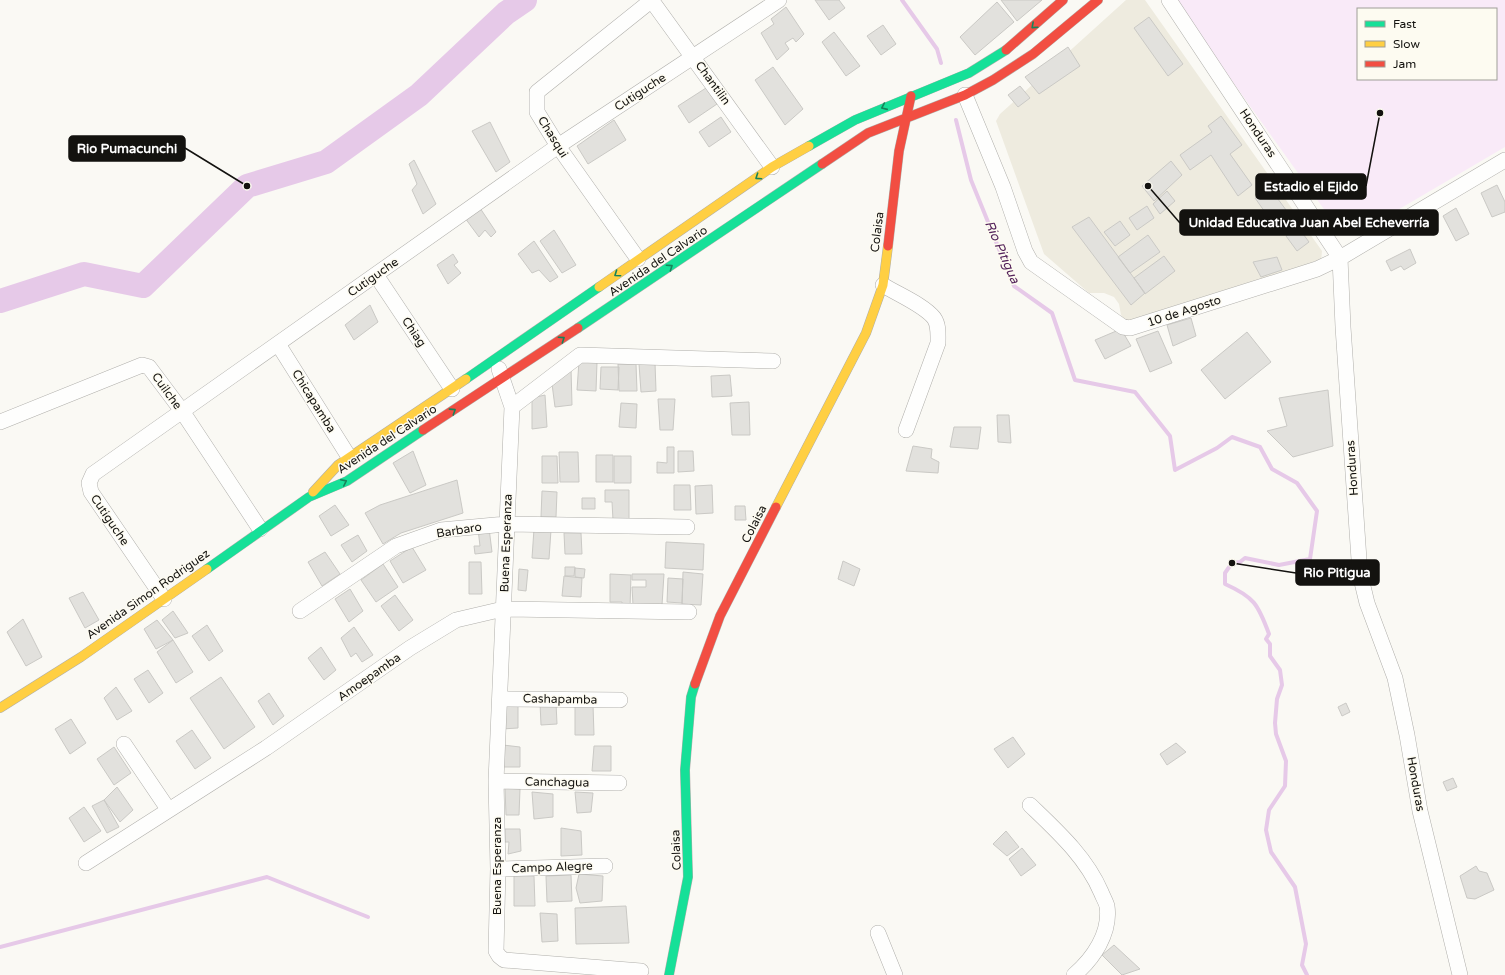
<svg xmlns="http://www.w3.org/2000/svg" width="1505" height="975" font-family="'Varela Round',sans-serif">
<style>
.built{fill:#eeebdf}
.green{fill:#f9eaf8;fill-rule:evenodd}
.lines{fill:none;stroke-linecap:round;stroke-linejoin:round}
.stream{stroke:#e6c9e8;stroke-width:4}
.river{stroke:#e6c9e8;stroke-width:24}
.building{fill:#e2e1dd;stroke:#cac9c5}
.street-casing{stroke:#b0afab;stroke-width:16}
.fast-casing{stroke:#b0afab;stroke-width:10}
.slow-casing{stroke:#b0afab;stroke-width:10}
.jam-casing{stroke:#b0afab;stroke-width:10}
.street{stroke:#fefefd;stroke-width:15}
.fast{stroke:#16e098;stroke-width:9}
.slow{stroke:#ffcf43;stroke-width:9}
.jam{stroke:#f24e42;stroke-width:9}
.oneway{stroke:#15835a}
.labels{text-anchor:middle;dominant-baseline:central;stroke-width:3;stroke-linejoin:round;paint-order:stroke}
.street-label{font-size:12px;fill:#13120f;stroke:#fdfbf1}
.water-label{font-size:13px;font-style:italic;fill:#54235b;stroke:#fdfbf1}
.leader{fill:none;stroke:#13120f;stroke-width:1.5}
.callout-dot{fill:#13120f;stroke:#fdfbf1;stroke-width:1.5}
.callout{fill:#13120f;stroke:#13120f;stroke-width:1.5}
.callout-label{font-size:13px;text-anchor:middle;font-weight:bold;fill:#fff}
</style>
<rect width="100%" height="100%" fill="#faf9f4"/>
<path class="built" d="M1126,0H1145L1322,251L1321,262L1126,323L1121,315L1119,304L1114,297L1104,293H1089L1044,254L996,121L1000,114Z"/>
<path class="green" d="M1174,0H1505V147L1367,228C1351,231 1343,227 1331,219ZM1358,9H1496V79H1358Z"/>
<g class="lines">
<path class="stream" d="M902,0L937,49L941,63
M956,120L971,180L1014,286L1052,313L1075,380L1135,392L1170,436L1175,470L1217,448L1232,437L1260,447L1272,469L1297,483L1317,511L1310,559L1279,565L1245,558L1240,562L1232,563L1225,573V584C1254,597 1258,604 1269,634L1266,639L1270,644V656L1280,670L1282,685L1277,699L1275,723L1276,734L1286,761L1285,786L1269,810L1266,830L1271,852L1295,887L1306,944L1302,965L1307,975
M0,947L267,877L368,917"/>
<path class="river" d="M0,301L84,274L143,286L247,186L326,162L419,95L506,13L525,0"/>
</g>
<path class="building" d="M815,0H839L845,8L829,20Z
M1001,0H1042L1017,21Z
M997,2L1014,22L975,55L960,37Z
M786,7L804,34L796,42L793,38L785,43L789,49L777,60L761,33L774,24L771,19Z
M1149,17L1183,64L1168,76L1134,28Z
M883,25L896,44L881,55L867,36Z
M834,32L860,66L846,76L822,42Z
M1068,47L1080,66L1039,94L1025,77Z
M773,67L803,109L785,125L755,80Z
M1020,86L1030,98L1018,107L1008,95Z
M706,88L717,104L689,123L678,106Z
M1221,116L1242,145L1230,154L1252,185L1238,196L1211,155L1190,170L1180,155L1212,132L1208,126Z
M721,117L731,132L709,147L699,132Z
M614,120L626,140L588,164L577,146Z
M490,122L510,162L496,172L472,131Z
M414,160L436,204L423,214L412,190L417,184L409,164Z
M1171,161L1182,175L1154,201L1142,186Z
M1497,185L1505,202V212L1492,217L1481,193Z
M1269,187L1292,218L1277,229L1255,198Z
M1167,191L1175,201L1160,214L1153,204Z
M1147,206L1154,218L1137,230L1129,218Z
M480,208L496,232L491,237L485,230L479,237L465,218Z
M1456,208L1469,234L1456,241L1443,216Z
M1089,217L1145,293L1131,305L1072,227Z
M1120,221L1130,235L1115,246L1104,232Z
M1298,227L1309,242L1297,251L1286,236Z
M554,230L576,265L562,273L540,241Z
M1148,235L1160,252L1130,273L1118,257Z
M534,241L558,277L550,282L539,270L532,273L518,254Z
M1410,249L1416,263L1404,270L1401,266L1391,271L1386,261Z
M453,254L458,262L454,265L461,273L448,284L437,265Z
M1164,256L1175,271L1145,294L1134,278Z
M1277,257L1282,270L1261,277L1253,262Z
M370,305L378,322L354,340L345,325Z
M1191,318L1196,336L1173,346L1167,325Z
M1121,329L1131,346L1105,359L1095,340Z
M1158,331L1172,363L1150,372L1136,339Z
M1247,332L1271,362L1225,399L1201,370Z
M579,361L597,362L596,391L577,390Z
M655,363L656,391L641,392L639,364Z
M618,364H636L637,391H619Z
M601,367H619L618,390L600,389Z
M571,368L572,405L555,407L552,384Z
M730,375L732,396L712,397L711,376Z
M1328,390L1333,446L1293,457L1267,431L1287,426L1279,398Z
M545,395L547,427L532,429V398Z
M658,399H675L673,430H660Z
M749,402L750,435H732L730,403Z
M621,403L637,404L636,428L619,427Z
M997,415H1009L1011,443L998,442Z
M954,427H981L978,449L950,447Z
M913,446L932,449L931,458L939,462L938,473L906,471Z
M667,447H674V473H657V462L667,463Z
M413,451L426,485L410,493L393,463Z
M678,451H693L694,471L678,472Z
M559,452H578L579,482H560Z
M596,455H613V482H596Z
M542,456H557L558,483H542Z
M614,456H631V483H614Z
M457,480L463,513L401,533L383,544L365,513L380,505Z
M674,485H690L691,510H674Z
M712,485L713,513L696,514L695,486Z
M605,490H629V519L613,520L612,502H605Z
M542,491L557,492L556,517H541Z
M582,498H595V509H582Z
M335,505L349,525L331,536L319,516Z
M735,506H745L746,520H735Z
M489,528L492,552L475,554L474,546H480L478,529Z
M534,529L551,530L549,559L532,558Z
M564,533H581L582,554H565Z
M358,535L367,551L352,562L341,545Z
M666,542L704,544L703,570L665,568Z
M412,547L426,570L403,583L390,561Z
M325,552L340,574L322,586L308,562Z
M843,561L860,569L854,586L838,579Z
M469,562H481L482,594H469Z
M383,564L398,587L376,602L361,580Z
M565,567H575L574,576H565Z
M575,568L585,569L584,578L575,577Z
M519,569L528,570L526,591L518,590Z
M683,572L703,574L701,605L682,604Z
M610,574L631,575L630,608H622V602H610Z
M632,574H664L662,605H633L632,587H646V580H632Z
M564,576L582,578L581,597L562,596Z
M668,578L683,579L682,603L667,602Z
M350,589L363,611L349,622L335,599Z
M83,592L99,620L85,628L69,598Z
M395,595L413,620L399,631L381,606Z
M173,611L188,633L175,638L162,620Z
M23,619L42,657L26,666L7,632Z
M157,620L173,640L156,649L144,629Z
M207,625L223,651L209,661L192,636Z
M354,627L373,655L362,662L356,653L351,657L341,638Z
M173,640L193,672L176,683L157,652Z
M321,647L336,670L324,680L308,658Z
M148,670L163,693L149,703L134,679Z
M221,677L255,727L224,749L190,698Z
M116,687L132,711L117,720L104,698Z
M269,693L284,716L273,725L258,701Z
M502,702L518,703V728L501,729Z
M540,703H556L557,724L541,725Z
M1346,703L1350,712L1342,716L1338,707Z
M575,704L593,705L594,735H575Z
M71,719L86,743L70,754L55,729Z
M192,730L211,758L195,769L176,741Z
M1013,737L1025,754L1008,768L994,749Z
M1176,743L1186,752L1167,765L1160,754Z
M503,745L520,747V767H504Z
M594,746H611V771H592Z
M114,747L131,773L114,785L97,759Z
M1453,778L1457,787L1447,791L1443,782Z
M117,787L133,810L120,822L104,800Z
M505,788L520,789L519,815H506Z
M532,792L553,794V817L534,819Z
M575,792L593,793L591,812L577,813Z
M104,800L119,827L107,833L92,806Z
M84,807L101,831L84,842L69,818Z
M561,828L581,831L582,855L561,856Z
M505,829H520L521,851L508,854L509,842H505Z
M1006,831L1019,847L1007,856L993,844Z
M1022,848L1036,865L1021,876L1009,859Z
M1476,866L1479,871L1487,873L1494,890L1475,899L1467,898L1460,876Z
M579,874L603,876L602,901L580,903L576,888Z
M514,875L534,876L535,906H514Z
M571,875L572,901L547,902L546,876Z
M626,906L629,943L576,944L575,908Z
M540,913L557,914L558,941L542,942Z
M1114,945L1140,969L1122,975L1102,955Z"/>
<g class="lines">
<defs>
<path id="street" d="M1169,0L1340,258L1343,327L1360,574L1367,603L1395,678L1407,735L1420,811L1460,975
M652,1L772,167
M965,95L1003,187L1025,251L1031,262L1123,327L1130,328L1317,269L1340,258L1505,160
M638,259L558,146L537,112V92L652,0
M376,275L452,389
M883,285C897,294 924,305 934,318C939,325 938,335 938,343L906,430
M278,344L349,457
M499,369L512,407
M0,422L142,365L149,367L182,411L260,529
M164,599L91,492L89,483L93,474L558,146L779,0
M300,611L396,546L441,530L506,524L687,527
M500,699L620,700
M124,744L168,809
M496,781L619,783
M1030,805C1057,831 1086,857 1101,892C1103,897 1106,902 1107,906C1111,933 1093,959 1074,975
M86,863L266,748L410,648L456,620L503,609L689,612
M498,869L605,866
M878,933L895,975
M641,971L504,960L499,956L496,951L498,869L496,781L512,407L580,355L773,361"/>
<path id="fast" d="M809,146L855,120L969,73L1006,50
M578,328L822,164
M466,379L599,287
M207,569L309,497L347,481L423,430
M669,975L688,877L685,770L691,697L695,684"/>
<path id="slow" d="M599,287L772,167L809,146
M313,492L338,465L466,379
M776,507L866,333L883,285L888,246
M0,708L81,657L207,569"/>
<path id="jam" d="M1006,50L1063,0
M822,164L868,133L965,95L993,80L1033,54L1098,0
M888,246L899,151L911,96
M423,430L578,328
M695,684L720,616L776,507"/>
</defs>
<use href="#street" class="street-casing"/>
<use href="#fast" class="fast-casing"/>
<use href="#slow" class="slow-casing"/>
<use href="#jam" class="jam-casing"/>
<use href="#street" class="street"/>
<use href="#fast" class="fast"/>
<use href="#slow" class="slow"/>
<use href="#jam" class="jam"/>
</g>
<defs><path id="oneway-chevron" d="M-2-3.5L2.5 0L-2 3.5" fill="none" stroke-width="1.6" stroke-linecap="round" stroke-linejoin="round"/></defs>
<g class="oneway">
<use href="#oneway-chevron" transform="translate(1034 26) rotate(138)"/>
<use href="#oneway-chevron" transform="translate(884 107) rotate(156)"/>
<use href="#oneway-chevron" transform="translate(758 177) rotate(146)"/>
<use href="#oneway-chevron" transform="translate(670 267) rotate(-34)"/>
<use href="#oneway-chevron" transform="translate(617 274) rotate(145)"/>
<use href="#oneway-chevron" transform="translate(562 339) rotate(-34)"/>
<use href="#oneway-chevron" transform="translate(453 411) rotate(-33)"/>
<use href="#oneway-chevron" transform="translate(344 482) rotate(-26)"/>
</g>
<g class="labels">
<g class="street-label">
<text transform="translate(713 83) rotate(54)">Chantilin</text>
<text transform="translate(640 92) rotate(-33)">Cutiguche</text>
<text transform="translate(1258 133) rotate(56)">Honduras</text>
<text transform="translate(553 137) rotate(58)">Chasqui</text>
<text transform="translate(877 232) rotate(-83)">Colaisa</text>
<text transform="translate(658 261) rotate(-34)">Avenida del Calvario</text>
<text transform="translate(373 277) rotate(-35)">Cutiguche</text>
<text transform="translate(1184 311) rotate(-18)">10 de Agosto</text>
<text transform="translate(414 332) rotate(56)">Chiag</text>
<text transform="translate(167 391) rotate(54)">Cuilche</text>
<text transform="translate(314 401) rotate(58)">Chicapamba</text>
<text transform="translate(387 439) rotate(-33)">Avenida del Calvario</text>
<text transform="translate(1352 468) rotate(-94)">Honduras</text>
<text transform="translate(110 520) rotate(56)">Cutiguche</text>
<text transform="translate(754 524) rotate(-63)">Colaisa</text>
<text transform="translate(459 530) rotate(-9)">Barbaro</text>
<text transform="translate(506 543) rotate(-88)">Buena Esperanza</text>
<text transform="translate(148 594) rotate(-35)">Avenida Simon Rodriguez</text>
<text transform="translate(369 677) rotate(-35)">Amoepamba</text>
<text transform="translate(560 699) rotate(1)">Cashapamba</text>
<text transform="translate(557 782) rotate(1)">Canchagua</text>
<text transform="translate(1416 784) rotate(80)">Honduras</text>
<text transform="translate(676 850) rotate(-92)">Colaisa</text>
<text transform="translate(497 866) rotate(-90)">Buena Esperanza</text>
<text transform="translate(552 867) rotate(-2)">Campo Alegre</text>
</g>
<g class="water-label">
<text transform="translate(1002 252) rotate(66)">Rio Pitigua</text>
</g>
</g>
<path class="leader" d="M247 186L185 148M1380 113L1366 186M1148 186L1180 223M1232 563L1296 573"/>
<g class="callout-dot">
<circle cx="247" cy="186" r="4"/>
<circle cx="1380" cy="113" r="4"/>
<circle cx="1148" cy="186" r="4"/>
<circle cx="1232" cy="563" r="4"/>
</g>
<g class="callout">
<rect x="69" y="136" width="116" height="25" rx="4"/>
<rect x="1256" y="174" width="110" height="25" rx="4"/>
<rect x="1180" y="210" width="258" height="25" rx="4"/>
<rect x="1296" y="560" width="83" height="25" rx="4"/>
</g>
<g class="callout-label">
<text x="127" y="153">Rio Pumacunchi</text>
<text x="1311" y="191">Estadio el Ejido</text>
<text x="1309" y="227">Unidad Educativa Juan Abel Echeverría</text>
<text x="1337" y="577">Rio Pitigua</text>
</g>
<rect x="1357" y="8" width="140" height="72" fill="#fdfbf1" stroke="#9f9e97"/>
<rect x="1365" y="21" width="20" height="6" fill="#16e098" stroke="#9f9e97"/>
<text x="1393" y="28" font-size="12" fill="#13120f">Fast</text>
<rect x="1365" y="41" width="20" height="6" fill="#ffcf43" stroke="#9f9e97"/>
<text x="1393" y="48" font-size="12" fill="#13120f">Slow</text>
<rect x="1365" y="61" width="20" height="6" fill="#f24e42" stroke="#9f9e97"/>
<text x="1393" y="68" font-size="12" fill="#13120f">Jam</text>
</svg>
